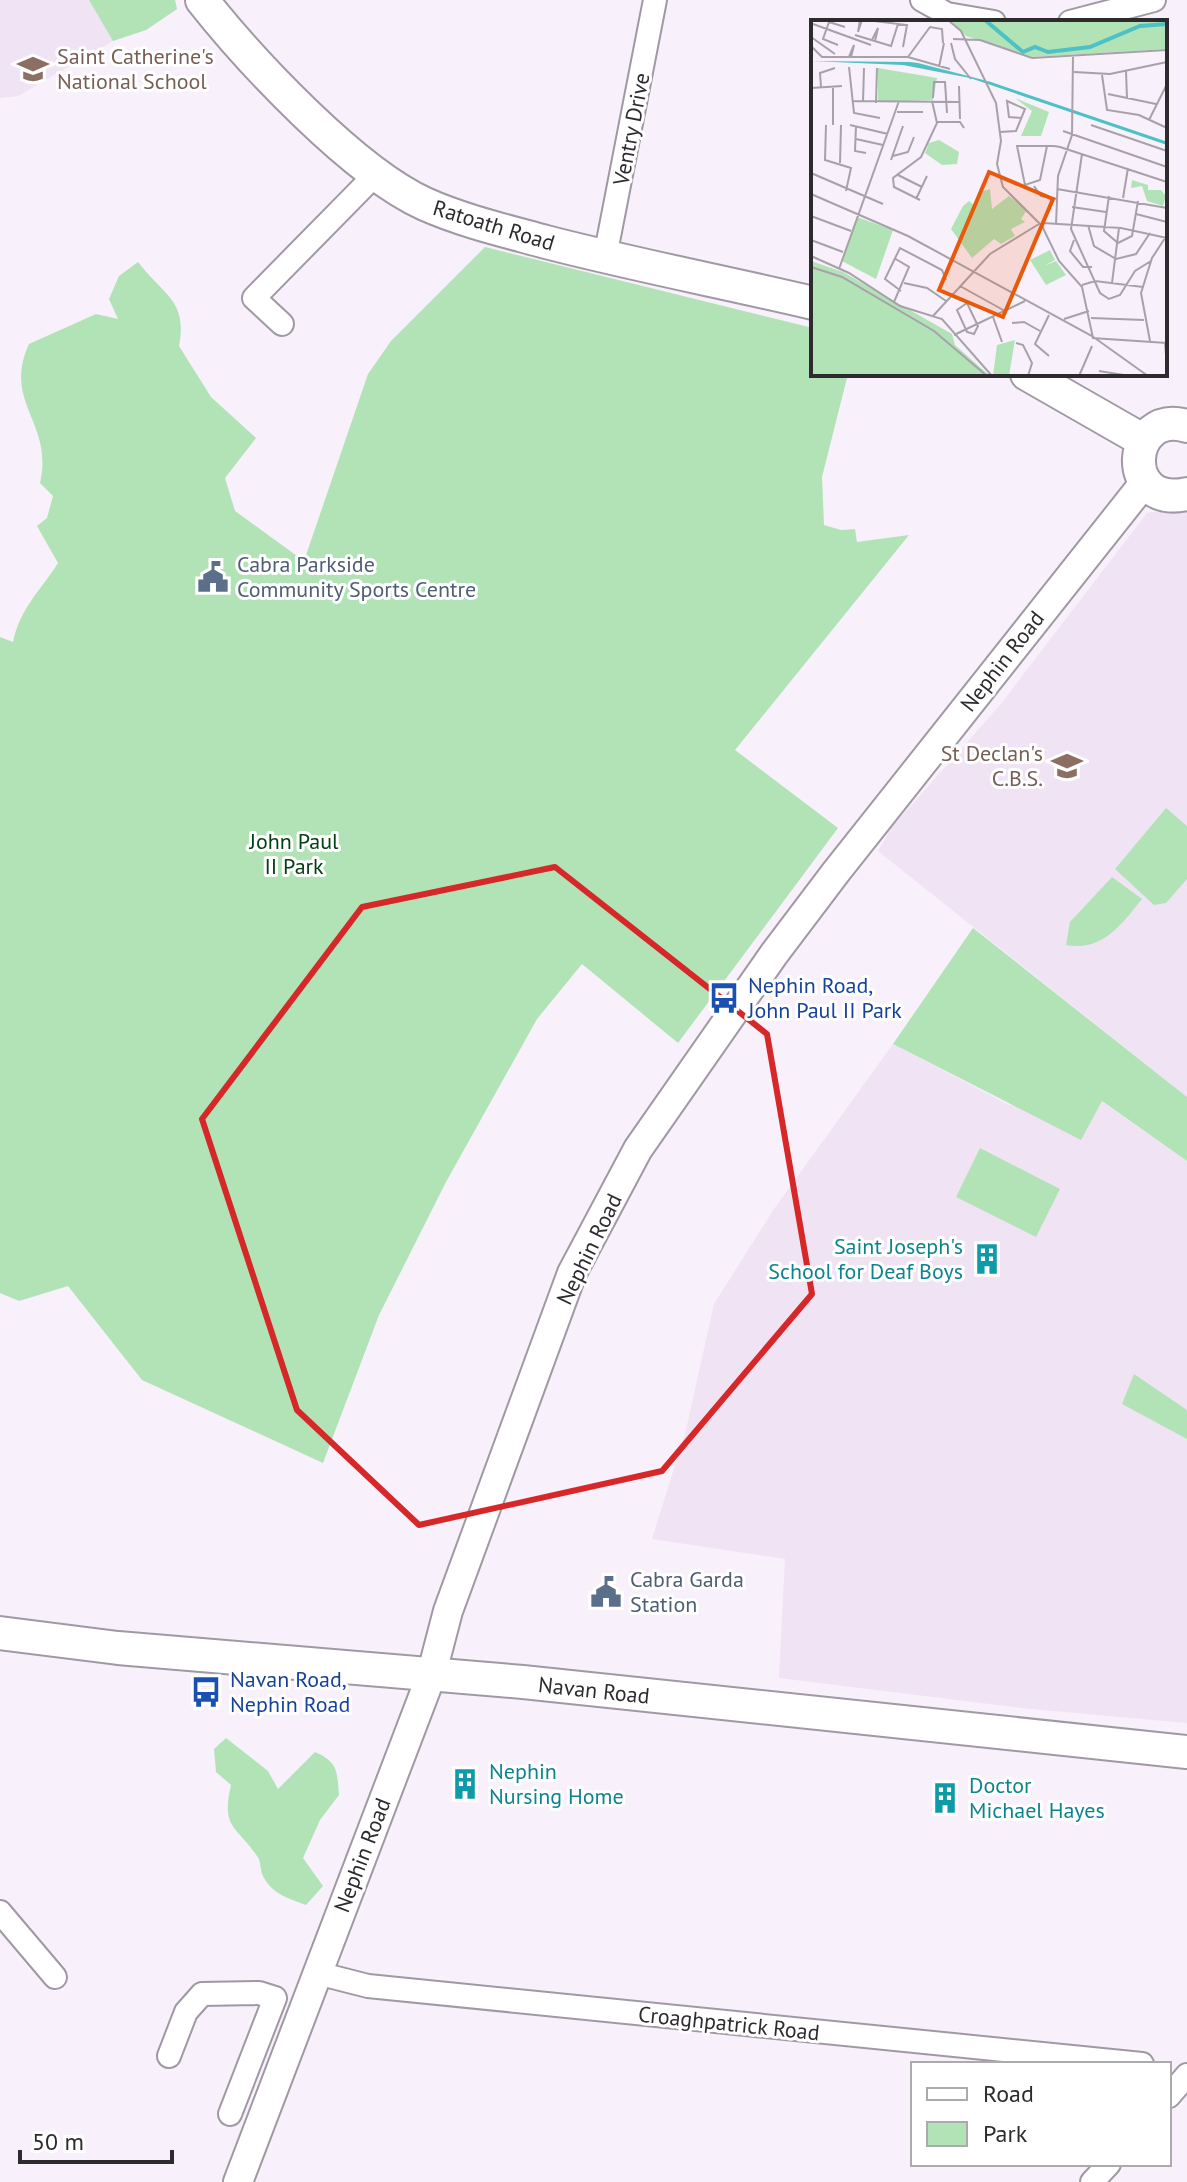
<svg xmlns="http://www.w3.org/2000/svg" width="1187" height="2182" font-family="'PT Sans',sans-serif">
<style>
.built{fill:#f0e3f4}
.green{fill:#b1e3b7}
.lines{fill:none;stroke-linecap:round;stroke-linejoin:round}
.minor-casing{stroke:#a099a3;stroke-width:26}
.tertiary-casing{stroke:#a099a3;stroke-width:32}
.secondary-casing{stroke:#a099a3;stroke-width:36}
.minor{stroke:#fff;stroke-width:22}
.tertiary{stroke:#fff;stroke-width:28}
.secondary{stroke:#fff;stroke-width:32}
.marked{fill:none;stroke:#d62828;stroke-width:6;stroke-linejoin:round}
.labels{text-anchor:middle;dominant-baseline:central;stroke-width:6;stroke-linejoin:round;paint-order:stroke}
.education-label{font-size:22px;fill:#785e54;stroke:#fff;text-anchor:start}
.street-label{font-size:22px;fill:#2e2b2f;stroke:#fff}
.service-label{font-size:22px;fill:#4e5e75;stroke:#fff;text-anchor:start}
.park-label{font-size:22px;fill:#004014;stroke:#fff}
.transit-label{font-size:22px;fill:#164399;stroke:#fff;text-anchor:start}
.culture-label{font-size:22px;fill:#0d838f;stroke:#fff;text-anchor:start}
.inset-river{fill:none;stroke:#4dc1c6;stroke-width:4}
.inset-road{fill:none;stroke:#a7a1a9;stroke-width:2}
.view{fill:#e8590c;fill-opacity:0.15;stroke:#e8590c;stroke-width:4}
.inset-edge{fill:none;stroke:#2e2b2f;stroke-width:4}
</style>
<rect width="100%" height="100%" fill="#f8f0fb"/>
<path class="built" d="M0,0H175L177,9L146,30L113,41L18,96L0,98Z
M1177,508L1187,510V1097L878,851L892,827L1000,705L1147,513Z
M893,1044L1009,1105L1101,1101L1187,1161V1723L1031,1709L779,1678L785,1559L652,1539L686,1430L714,1304L774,1209Z"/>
<path class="green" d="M89,0H175L177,9L146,30L113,41Z
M485,247L813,328V374H848L822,477L824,525L841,530L855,529L857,542L909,535L735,750L838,828L678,1043L582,964L537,1019L446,1182L379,1315L323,1463L142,1380L68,1286L19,1301L0,1293V637L13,642C20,608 41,590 58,563L37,526L47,518L53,496L40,483C54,422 2,403 29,344L96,314L118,319L109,299L119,276L138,262C163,295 188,300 179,346L211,397L256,438L225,478L235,511L304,561L368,374L391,341Z
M1166,808L1187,826V879L1166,903L1154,905L1115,869Z
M1112,877L1142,899C1121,925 1102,952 1066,945L1070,922Z
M973,928L1187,1097V1161L1102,1101L1081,1140L893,1044Z
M980,1148L1060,1189L1036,1237L956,1197Z
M1134,1374L1187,1410V1439L1122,1404Z
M226,1738L268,1771L278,1789L315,1752C338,1762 337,1771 339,1795L320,1820L303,1858L323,1886L306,1905C288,1898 271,1894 262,1874C260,1868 261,1861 257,1856C236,1825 221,1829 231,1785L216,1772L214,1749Z"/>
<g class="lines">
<defs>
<path id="minor" d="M922,0L947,14L994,22
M1070,22L1154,0
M605,257L655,0
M282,324L254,298L376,174
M0,1912L55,1977
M317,1973L368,1986L1142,2064
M169,2056L186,2012L202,1994L259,1993L275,1998L230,2114
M1169,2096L1187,2075
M1092,2182L1109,2164"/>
<path id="tertiary" d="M238,2182L431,1676L448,1611L572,1273L638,1149L774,954L836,872L1145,482"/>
<path id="secondary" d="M202,0C251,62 354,172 425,204C463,221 506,231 546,242C635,265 724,282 813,303
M1027,374L1144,441
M1187,426C1127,408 1119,509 1187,494
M0,1633L118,1648L523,1682L1187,1752"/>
</defs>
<use href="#minor" class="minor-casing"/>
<use href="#tertiary" class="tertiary-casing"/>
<use href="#secondary" class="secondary-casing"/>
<use href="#minor" class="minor"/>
<use href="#tertiary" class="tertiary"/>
<use href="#secondary" class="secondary"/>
</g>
<path class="marked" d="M555,867L767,1034L812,1294L662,1471L419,1525L297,1410L202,1119L362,907Z"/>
<defs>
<symbol id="school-bare" viewBox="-9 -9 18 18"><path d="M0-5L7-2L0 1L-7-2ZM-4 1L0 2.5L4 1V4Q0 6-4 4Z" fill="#8d6e63" stroke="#fff" stroke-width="2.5" paint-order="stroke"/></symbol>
<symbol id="civic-bare" viewBox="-9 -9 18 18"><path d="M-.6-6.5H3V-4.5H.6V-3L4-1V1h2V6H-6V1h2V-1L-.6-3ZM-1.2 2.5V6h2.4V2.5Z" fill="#5c6f8a" stroke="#fff" stroke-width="2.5" paint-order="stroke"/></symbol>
<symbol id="bus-bare" viewBox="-9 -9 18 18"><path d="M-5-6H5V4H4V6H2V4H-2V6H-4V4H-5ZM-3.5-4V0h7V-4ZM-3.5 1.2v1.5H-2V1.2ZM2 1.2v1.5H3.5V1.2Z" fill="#1a4fb4" stroke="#fff" stroke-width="2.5" paint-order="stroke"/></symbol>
<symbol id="building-bare" viewBox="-9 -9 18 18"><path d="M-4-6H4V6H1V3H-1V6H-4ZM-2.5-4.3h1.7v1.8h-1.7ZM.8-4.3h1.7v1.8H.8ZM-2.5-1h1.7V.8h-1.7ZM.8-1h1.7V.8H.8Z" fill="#0f9aa8" stroke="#fff" stroke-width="2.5" paint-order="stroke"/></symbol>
</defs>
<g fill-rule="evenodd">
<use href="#school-bare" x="11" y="47" width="44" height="44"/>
<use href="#civic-bare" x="191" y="555" width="44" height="44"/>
<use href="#school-bare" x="1045" y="744" width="44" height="44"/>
<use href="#bus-bare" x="702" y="976" width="44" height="44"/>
<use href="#building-bare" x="965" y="1237" width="44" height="44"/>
<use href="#civic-bare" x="584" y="1570" width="44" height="44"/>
<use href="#bus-bare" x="184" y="1670" width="44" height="44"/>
<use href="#building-bare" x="443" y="1762" width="44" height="44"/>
<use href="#building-bare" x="923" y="1776" width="44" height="44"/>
</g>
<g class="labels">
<g class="education-label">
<text x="57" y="56">Saint Catherine's<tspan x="57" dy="25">National School</tspan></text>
<text x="1043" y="753" text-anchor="end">St Declan's<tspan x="1043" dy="25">C.B.S.</tspan></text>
</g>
<g class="street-label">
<text transform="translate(631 129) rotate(-79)">Ventry Drive</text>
<text transform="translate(494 225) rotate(17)">Ratoath Road</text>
<text transform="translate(1002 661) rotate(-52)">Nephin Road</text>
<text transform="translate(589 1249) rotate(-64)">Nephin Road</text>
<text transform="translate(594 1690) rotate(6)">Navan Road</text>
<text transform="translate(362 1855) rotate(-69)">Nephin Road</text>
<text transform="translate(729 2023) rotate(6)">Croaghpatrick Road</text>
</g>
<g class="service-label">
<text x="237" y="564">Cabra Parkside<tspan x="237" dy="25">Community Sports Centre</tspan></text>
<text x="630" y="1579">Cabra Garda<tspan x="630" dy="25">Station</tspan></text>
</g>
<g class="park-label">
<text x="294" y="841">John Paul<tspan x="294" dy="25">II Park</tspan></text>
</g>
<g class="transit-label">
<text x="748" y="985">Nephin Road,<tspan x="748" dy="25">John Paul II Park</tspan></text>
<text x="230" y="1679">Navan Road,<tspan x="230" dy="25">Nephin Road</tspan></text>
</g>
<g class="culture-label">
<text x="963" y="1246" text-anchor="end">Saint Joseph's<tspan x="963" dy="25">School for Deaf Boys</tspan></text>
<text x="489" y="1771">Nephin<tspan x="489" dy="25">Nursing Home</tspan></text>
<text x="969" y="1785">Doctor<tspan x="969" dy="25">Michael Hayes</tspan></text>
</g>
</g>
<g transform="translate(811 20)">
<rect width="356" height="356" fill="#f8f0fb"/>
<path d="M139,0H356V29L220,37L155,16ZM67,48L126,58L122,80L67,82ZM204,78L238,92L230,116H210L221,91ZM128,120L148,132L146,144L131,145L114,133L118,123ZM321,160L337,165V170H350L355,176L352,186L336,181L331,166L320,168ZM179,169L181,189L198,176L216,190L210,199L214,202L200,209L204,216L190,224L183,219L161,238L140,209L152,186L158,181L164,186L170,172ZM46,197L82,210L65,259L31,241ZM239,230L244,240L233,246L245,241L255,255L235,265L219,240ZM0,241L32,252L141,314L144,325L179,356H0ZM204,320L198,356H182L186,325Z" fill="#b1e3b7"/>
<path d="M0,41L99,42L107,43L180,62L354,121L356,125L159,58L92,45Z" fill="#4dc1c6"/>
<path class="inset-river" d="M174,0L212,32L224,27L237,32L279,27L329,6L356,4"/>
<path class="inset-road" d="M49,0L47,12L51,0M55,0L96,5L92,27M137,0L150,11L185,83L190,121L186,144L192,167L231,206M2,4L60,25M44,15L80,26L87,4M0,17L24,34M142,19L169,20L221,38L356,30M61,20L67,8L64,21M140,23L144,39L160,59M27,25L12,19L18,2L34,7M0,26L11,37H97L139,49M38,37L43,25L40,37M97,37L119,7L131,9L132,23M38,47L43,93L69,98M128,47L133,23M315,51L316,78M263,52L299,54L356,42M291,55L296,90L328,95L356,108M148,66L149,99M10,67L9,53L24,48M0,68L31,66M297,74L345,84M122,78L123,62H134L136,93M41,81L148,82M52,82L53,48M65,83L66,48M86,92H112M338,100L356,64M126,102H149L153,108M15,105L14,140L40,148L35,171M22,105V66M39,105L77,114M280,105L356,131M45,106L44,131L55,133M252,111L356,147M189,112L205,111L214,89L196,81L198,97L210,98M45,119L72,125M236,126L229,160L214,165L206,126H243L249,127L356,162M271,134L260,209L289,273L298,279L309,275L324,251L340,241M82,136L97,132L103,117M80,140L92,106M29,143L30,105M0,153L72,184M87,155L111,167M223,166L230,176L246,179M246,169L356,188M0,174L97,216L281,316L337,356M298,176L293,211L307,223L321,216L327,181M312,178L317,148M105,179L116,156M109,180L83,167L82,158L110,137L126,103L121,81M261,187L295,192M325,194L356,202M0,196L40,211M232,203L310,208L356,218M245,204L247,156L261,115L262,36M277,205L283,226L305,239L325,234L339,213M231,206L248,241L271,267L282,318M0,220L32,232M263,220L259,231L272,247H281M0,236L38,253L89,286L131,299L181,356M0,247L31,257L123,311L176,356M28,249L88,81M93,263L116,268L135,281M301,263L308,208M271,265L284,261L332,267M149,266L194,291M90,271L74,259L89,228L131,250L135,260M83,282L98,247L83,238M156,283L167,306L163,314L156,312L146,290ZM122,296L179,234L228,204M182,297L191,322M280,298L333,300M253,299L278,291M201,303L213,302L229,311M143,315L214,281M281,318L356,323M339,321L330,273L341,238L356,215M354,322L356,348M205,323L212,325L221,343L217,356M238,336L224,324L238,295M288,351L319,356M268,356L281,326"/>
<path class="view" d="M178,152L242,179L192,297L128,270Z"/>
<rect width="356" height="356" class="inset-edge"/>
</g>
<rect x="911" y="2062" width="260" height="104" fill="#ffffff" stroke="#abaaac" stroke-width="2"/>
<rect x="927" y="2088" width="40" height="12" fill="#ffffff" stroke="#abaaac" stroke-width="2"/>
<text x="983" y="2102" font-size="24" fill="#2e2b2f">Road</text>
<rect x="927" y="2122" width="40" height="24" fill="#b1e3b7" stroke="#abaaac" stroke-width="2"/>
<text x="983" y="2142" font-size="24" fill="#2e2b2f">Park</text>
<path d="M20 2150v12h152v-12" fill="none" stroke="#2e2b2f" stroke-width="4"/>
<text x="32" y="2150" font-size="24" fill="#2e2b2f" stroke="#ffffff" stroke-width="6" paint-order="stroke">50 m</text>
</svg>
